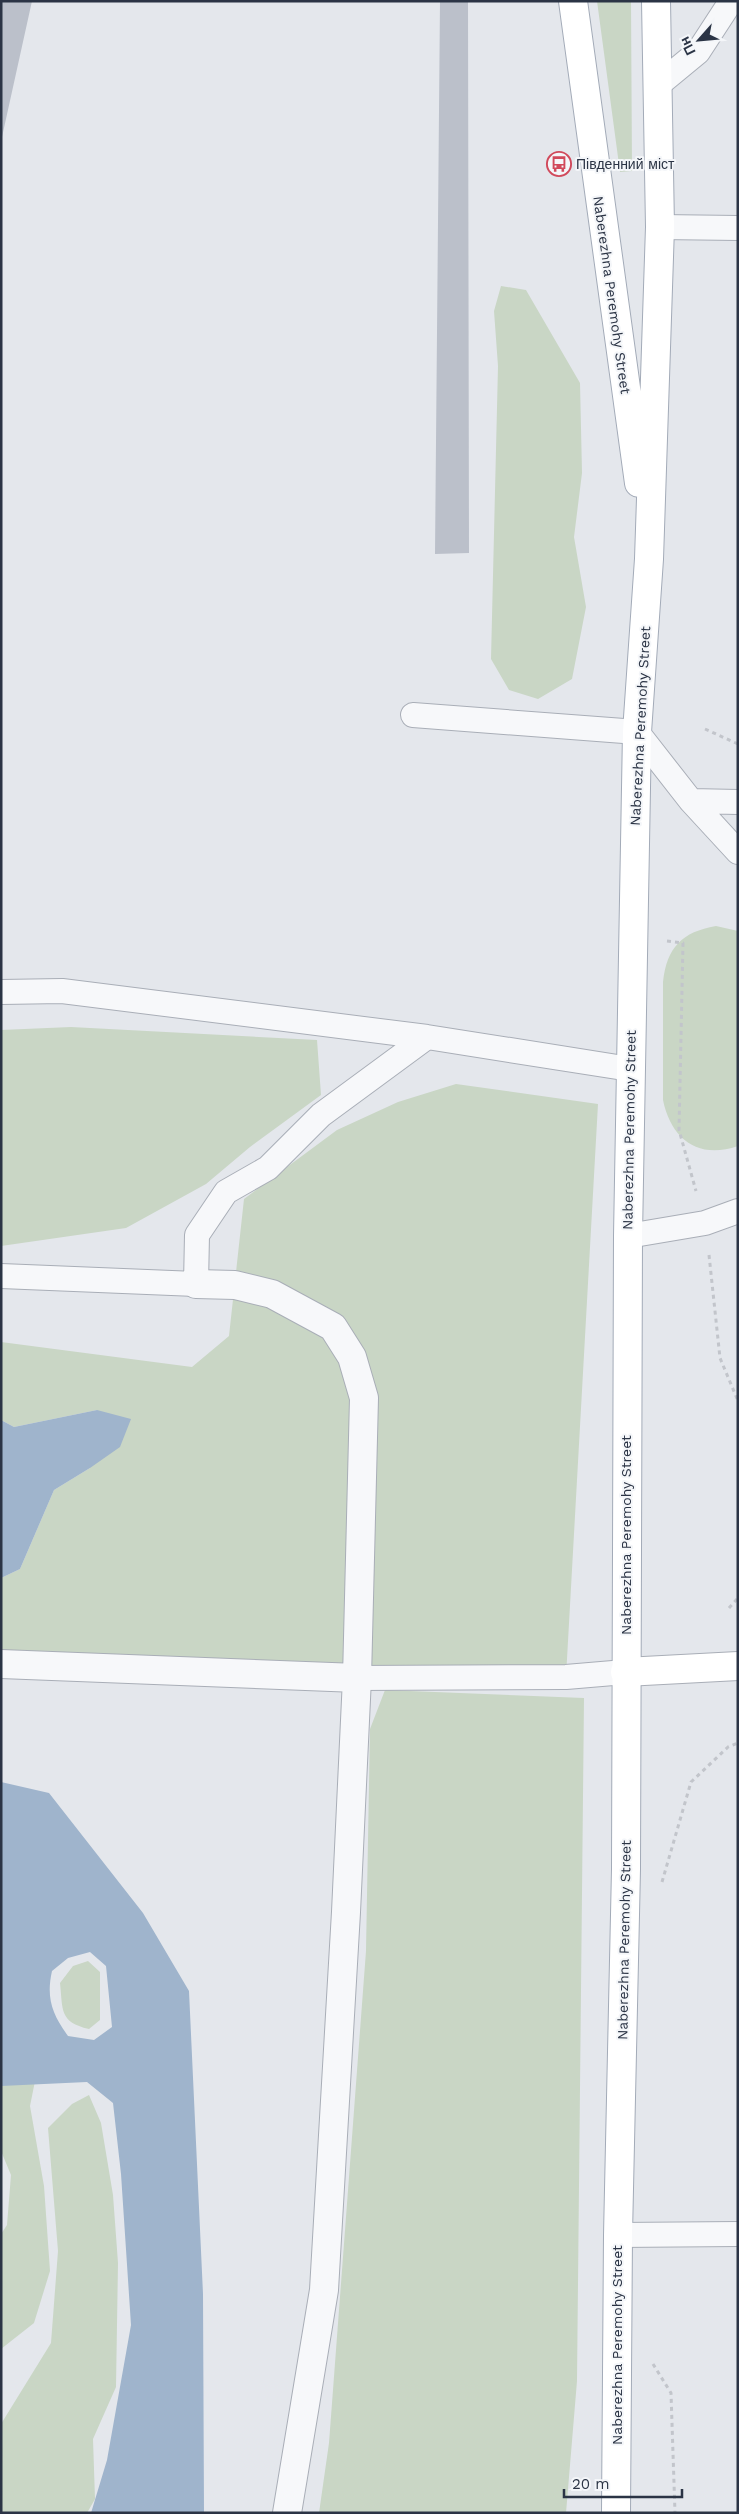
<svg xmlns="http://www.w3.org/2000/svg" width="739" height="2514" font-family="'Work Sans',sans-serif">
<style>
.green{fill:#c9d6c5}
.water{fill:#9fb4cc;fill-rule:evenodd}
.building{fill:#bbc0ca}
.lines{fill:none;stroke-linecap:round;stroke-linejoin:round}
.lane-casing{stroke:#a9aeb7;stroke-width:26}
.street-casing{stroke:#a9aeb7;stroke-width:30}
.secondary-casing{stroke:#a9aeb7;stroke-width:30}
.primary-casing{stroke:#a3abb8;stroke-width:30}
.path{stroke:#c2c5cb;stroke-width:3;stroke-dasharray:4 4;stroke-linecap:butt}
.lane{stroke:#f7f8fa;stroke-width:24}
.street{stroke:#f7f8fa;stroke-width:28}
.secondary{stroke:#fff;stroke-width:28}
.primary{stroke:#fff;stroke-width:28}
.labels{text-anchor:middle;dominant-baseline:central;stroke-width:4;stroke-linejoin:round;paint-order:stroke}
.poi-label{font-size:14px;fill:#2b3445;stroke:#f4f6f9;text-anchor:start}
.street-label{font-size:14px;fill:#2b3445;stroke:#f4f6f9}
</style>
<rect width="100%" height="100%" fill="#e4e7ec"/>
<path class="green" d="M597,1H631L632,171L620,172Z
M501,286L526,290L580,383L582,473L574,537L586,607L572,679L538,699L509,690L491,659L498,366L494,311Z
M716,926L738,931V1146C698,1160 671,1139 663,1100V982C667,947 682,932 716,926Z
M71,1027L317,1040L321,1095L250,1147L206,1184L126,1228L1,1246V1030Z
M456,1084L598,1104L566,1677L1,1665V1578L20,1569L54,1490L90,1468L97,1410L14,1427L1,1420V1342L192,1367L229,1336L244,1199L337,1130L398,1102Z
M385,1690L584,1698L577,2381L566,2513H319L329,2443L366,1951L370,1729Z
M88,1961L100,1972V2020L89,2029C59,2022 63,2010 60,1983L73,1966Z
M1,2074L36,2076L30,2106L44,2186L50,2271L34,2323L1,2349V2234L7,2225L11,2175L1,2151Z
M89,2095L101,2123L113,2195L118,2263L116,2387L93,2439L95,2499L87,2513H1V2424L51,2343L58,2251L48,2128L72,2104Z"/>
<path class="water" d="M97,1410L131,1419L120,1447L90,1468L54,1490L20,1569L1,1578V1420L14,1427Z
M1,1782L49,1793L143,1913L189,1991L203,2294L204,2513H91L107,2460L131,2325L121,2174L113,2103L87,2082L1,2086ZM90,1952L106,1966L112,2027L94,2040L68,2036C52,2014 46,1998 52,1971L68,1958Z"/>
<path class="building" d="M2,1H32L2,137H1Z
M440,1H468L469,553L435,554Z"/>
<g class="lines">
<defs>
<path id="lane" d="M658,85L698,52L728,6V1
M660,227L738,228
M413,715L637,732L691,801L738,852
M691,801L738,802
M1,992L62,991L427,1037L630,1069
M628,1236L705,1223L738,1211
M1,1276L196,1284L197,1235L226,1192L268,1168L321,1115L427,1037
M357,1678L566,1677L625,1672
M618,2235L738,2234"/>
<path id="street" d="M196,1284L235,1285L272,1294L333,1327L352,1357L364,1398L357,1678L346,1912L324,2290L287,2513
M1,1664L357,1678"/>
<path id="secondary" d="M625,1672L738,1666"/>
<path id="primary" d="M573,1L639,483
M616,2513L618,2235L626,1869L628,1236L637,732L649,559L660,227L656,1"/>
</defs>
<use href="#lane" class="lane-casing"/>
<use href="#street" class="street-casing"/>
<use href="#secondary" class="secondary-casing"/>
<use href="#primary" class="primary-casing"/>
<path class="path" d="M705,729L738,744
M667,941L683,943L679,1130L696,1191
M709,1255L720,1358L738,1401
M729,1608L738,1598
M662,1882L691,1782L728,1747L738,1743
M653,2364L671,2393L675,2513"/>
<use href="#lane" class="lane"/>
<use href="#street" class="street"/>
<use href="#secondary" class="secondary"/>
<use href="#primary" class="primary"/>
</g>
<defs>
<symbol id="bus-ring" viewBox="-11 -11 22 22"><circle r="9.5" fill="#f4f6f9" stroke="#d1495b" stroke-width="1.5"/><path d="M-5-6H5V4H4V6H2V4H-2V6H-4V4H-5ZM-3.5-4V0h7V-4ZM-3.5 1.2v1.5H-2V1.2ZM2 1.2v1.5H3.5V1.2Z" fill="#d1495b"/></symbol>
</defs>
<g fill-rule="evenodd">
<use href="#bus-ring" x="545" y="150" width="28" height="28"/>
</g>
<g class="labels">
<g class="poi-label">
<text x="576" y="164">Південний міст</text>
</g>
<g class="street-label">
<text transform="translate(612 295) rotate(82)">Naberezhna Peremohy Street</text>
<text transform="translate(640 726) rotate(-87)">Naberezhna Peremohy Street</text>
<text transform="translate(629 1130) rotate(-89)">Naberezhna Peremohy Street</text>
<text transform="translate(626 1535) rotate(-90)">Naberezhna Peremohy Street</text>
<text transform="translate(624 1940) rotate(-89)">Naberezhna Peremohy Street</text>
<text transform="translate(617 2345) rotate(-90)">Naberezhna Peremohy Street</text>
</g>
</g>
<rect width="739" height="2514" fill="none" stroke="#2b3445" stroke-width="5"/>
<g transform="translate(699 40) rotate(243)" stroke="#f4f6f9" stroke-width="4" paint-order="stroke">
<path d="M0-4L9 19L0 12L-9 19Z" fill="#2b3445"/>
<text y="-8" font-size="14" font-weight="bold" text-anchor="middle" fill="#2b3445">Пн</text>
</g>
<path d="M564 2489v8h118v-8" fill="none" stroke="#2b3445" stroke-width="2.5"/>
<text x="572" y="2489" font-size="15" fill="#2b3445" stroke="#f4f6f9" stroke-width="4" paint-order="stroke">20 m</text>
</svg>
